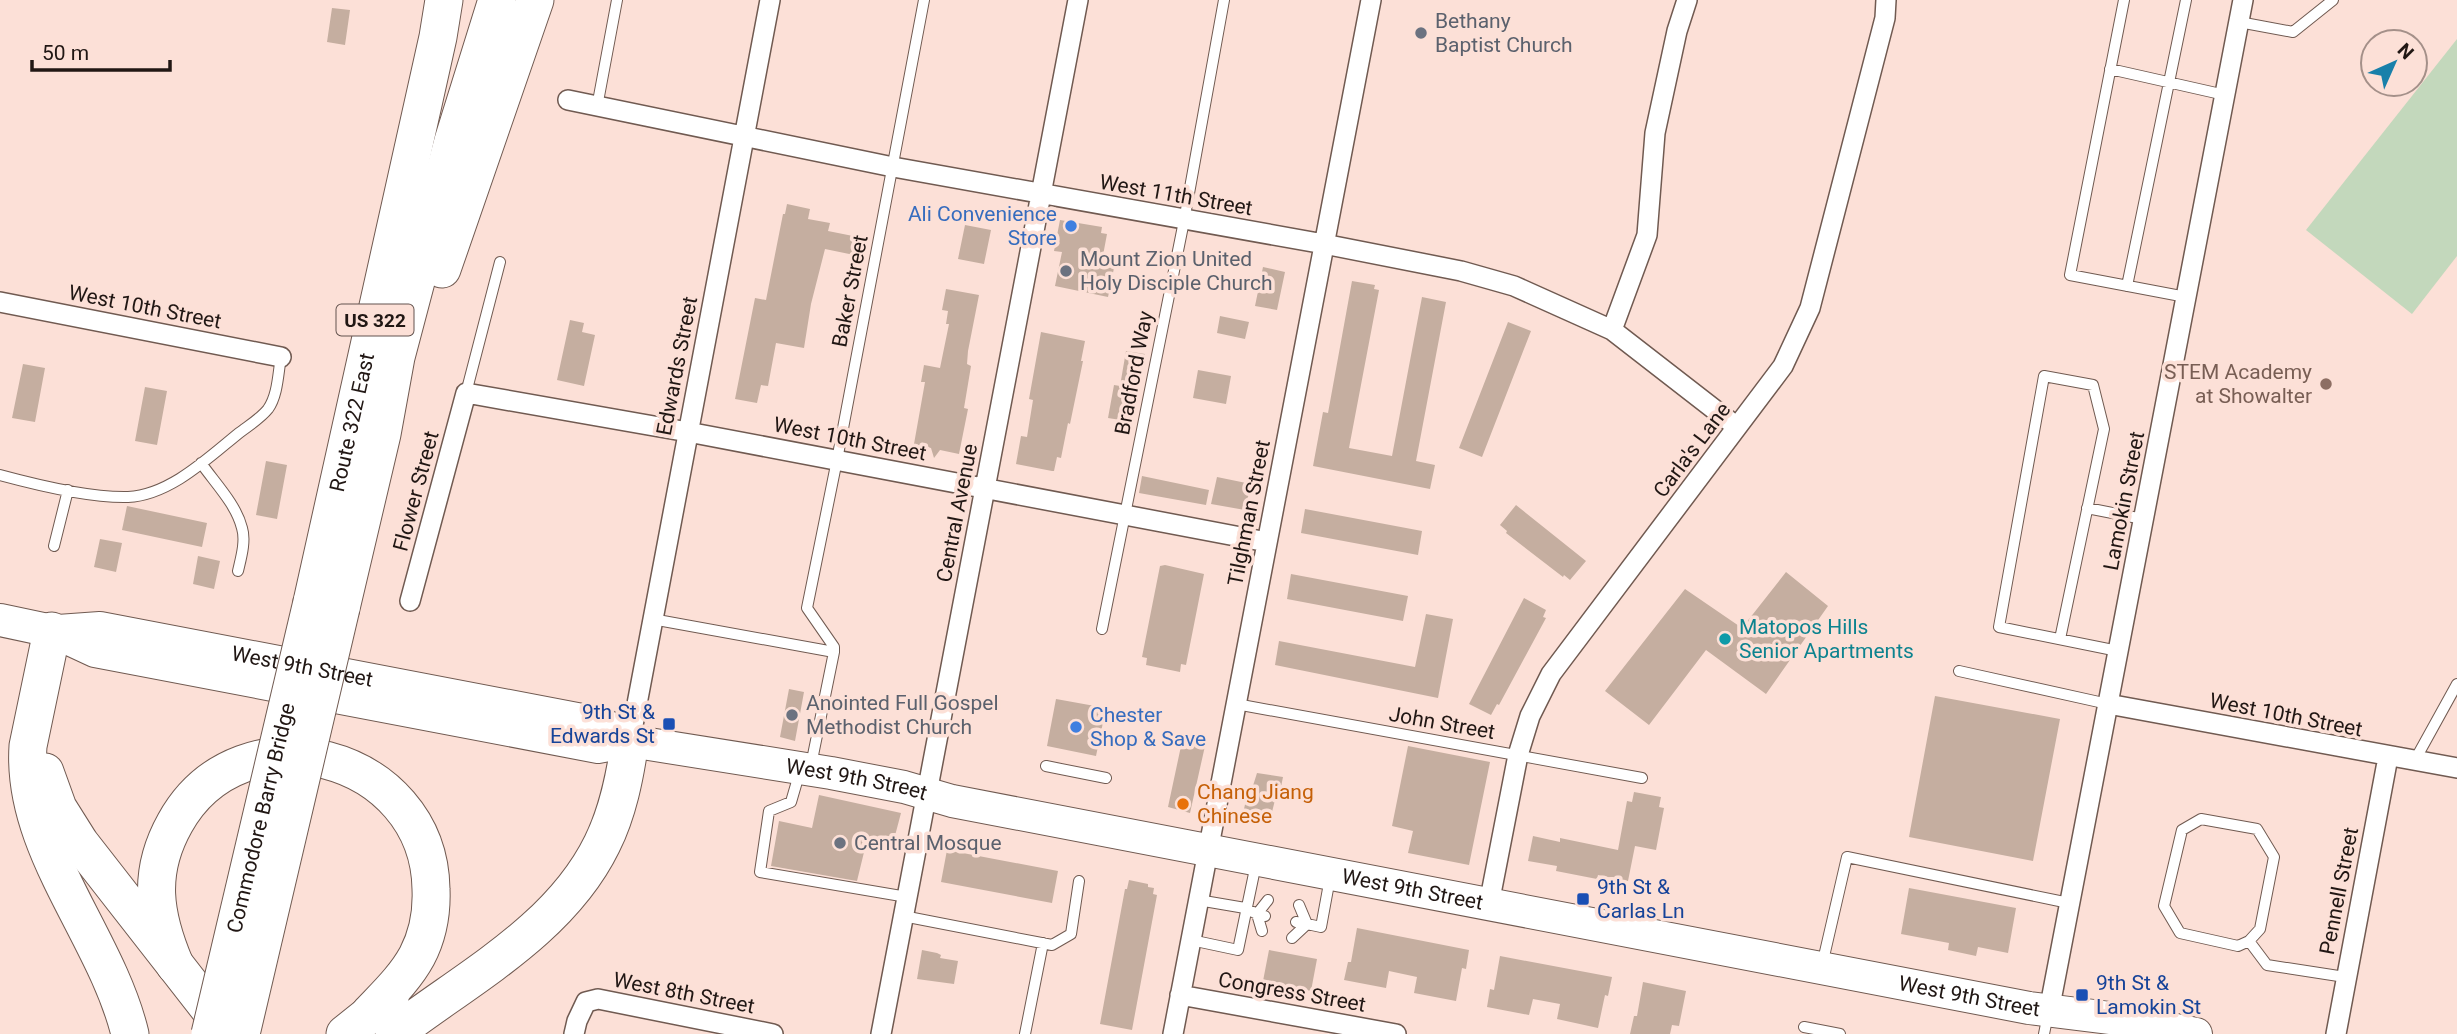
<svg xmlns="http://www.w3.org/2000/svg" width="2457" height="1034" font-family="Roboto,sans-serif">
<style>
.green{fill:#c3d8bc}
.building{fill:#c5aea0}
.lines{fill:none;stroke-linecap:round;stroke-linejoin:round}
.lane-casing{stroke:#705a51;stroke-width:12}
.street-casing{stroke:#705a51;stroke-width:22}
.primary-casing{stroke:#705a51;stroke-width:34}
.highway-casing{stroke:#705a51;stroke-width:39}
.lane{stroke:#fff;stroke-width:10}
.street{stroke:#fff;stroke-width:19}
.primary{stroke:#fff;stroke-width:32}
.highway{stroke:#fff;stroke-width:37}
.highway-bridge-casing{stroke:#705a51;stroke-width:39;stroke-linecap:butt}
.highway-bridge{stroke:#fff;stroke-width:37}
.worship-dot{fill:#6b7280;stroke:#fce0d7;stroke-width:2.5}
.shop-dot{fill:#3f7fe0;stroke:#fce0d7;stroke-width:2.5}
.education-dot{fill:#8d6e63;stroke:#fce0d7;stroke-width:2.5}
.culture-dot{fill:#0f9aa8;stroke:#fce0d7;stroke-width:2.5}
.transit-dot{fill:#1a4fb4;stroke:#fce0d7;stroke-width:2.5}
.food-dot{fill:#e8710a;stroke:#fce0d7;stroke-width:2.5}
.labels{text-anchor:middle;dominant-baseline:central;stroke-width:7;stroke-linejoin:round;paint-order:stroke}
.shield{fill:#fce0d7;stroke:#63534e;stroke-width:2}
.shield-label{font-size:19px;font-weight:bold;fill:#211714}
.worship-label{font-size:21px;fill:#5b616d;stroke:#fce0d7;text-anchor:start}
.street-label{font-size:21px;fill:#211714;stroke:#fce0d7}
.shop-label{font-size:21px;fill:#366cbe;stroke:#fce0d7;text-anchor:end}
.education-label{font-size:21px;fill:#785e54;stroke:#fce0d7;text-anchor:end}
.culture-label{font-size:21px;fill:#0d838f;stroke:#fce0d7;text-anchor:start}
.transit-label{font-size:21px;fill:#164399;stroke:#fce0d7;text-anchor:start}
.food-label{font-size:21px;fill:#c56008;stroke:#fce0d7;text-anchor:start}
</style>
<rect width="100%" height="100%" fill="#fce0d7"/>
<path class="green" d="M2457,39V256L2412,314L2306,230Z"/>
<path class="building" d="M332,8L350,10L345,45L327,42Z
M787,204L810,209L808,219L830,223L828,231L863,238L859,256L825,249L811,304L804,348L776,343L768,386L761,385L757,403L735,399L755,298L766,300L783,214H785Z
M1060,220L1102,227L1101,233L1107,234L1101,266L1114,268L1108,297L1055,286L1062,252L1054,251Z
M965,225L991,230L984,264L958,259Z
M1263,267L1285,272L1277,310L1255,306Z
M1352,281L1375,285L1374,289L1379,290L1349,448L1392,456L1422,297L1446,302L1416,461L1435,465L1430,489L1313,466L1323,412L1328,413Z
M946,289L979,295L968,351L967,364L971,366L964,408L968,409L959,454L940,450L934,458L931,448L914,444L925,382H921L924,365L940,368L949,324H946L948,311L942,310Z
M1220,316L1249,322L1245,339L1217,333Z
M570,320L584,323L582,332L595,335L584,386L557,380Z
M1508,322L1531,331L1482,457L1459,448Z
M1041,332L1085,341L1081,361H1083L1070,424L1068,423L1061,458L1057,457L1054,471H1052L1016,464L1021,436L1027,437L1033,400L1029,399Z
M1126,351L1145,354L1133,422L1108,418L1114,385L1120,386Z
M23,364L45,368L35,422L12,418Z
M1198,370L1231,376L1226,404L1193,398Z
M145,387L167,391L157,445L135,441Z
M266,461L287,465L277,519L256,515Z
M1142,476L1209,490L1206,505L1139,493Z
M1217,477L1251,484L1245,510L1211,504Z
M1516,505L1586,561L1570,580L1564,575L1563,577L1506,533L1507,531L1500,525Z
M127,506L207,523L202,547L122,530Z
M1305,509L1422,531L1418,555L1301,533Z
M100,539L122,543L116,572L94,567Z
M198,556L220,561L214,589L193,584Z
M1165,565L1204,574L1186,665L1181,664L1180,672L1146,665L1147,658L1142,657L1160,566Z
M1786,572L1828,606L1766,694L1706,650L1649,725L1605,691L1685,589L1742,628Z
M1291,574L1408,596L1403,621L1287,599Z
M1524,598L1546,610L1543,617L1546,618L1499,705L1497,704L1491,715L1469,704Z
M1426,614L1453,619L1438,698L1275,665L1279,641L1415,667Z
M789,689L804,692L795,741L780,737Z
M1935,696L2060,719L2033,861L1909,837Z
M1056,699L1106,708L1096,756L1047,746Z
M1184,732L1207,737L1190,813L1168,807Z
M1408,746L1490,762L1469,865L1408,853L1413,831L1392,826Z
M1257,773L1283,777L1279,797L1276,796L1269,824L1242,818L1248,791L1251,792Z
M1634,792L1661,797L1659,807L1664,808L1656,850L1635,846L1628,881L1598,875L1597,879L1556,871L1557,866L1528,861L1533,836L1560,842V838L1618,850L1627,801L1632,802Z
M819,795L901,813L892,847L866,844L857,881L771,866L779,821L812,828Z
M947,850L1058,871L1052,903L941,882Z
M1129,880L1148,884V887L1154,888L1153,894L1157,895L1132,1030L1100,1024L1125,889H1127Z
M1909,888L2016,908L2008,953L1978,947L1976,956L1948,950L1949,943L1901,934Z
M1357,928L1469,950L1466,969L1462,968L1456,1001L1414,993L1417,977L1389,971L1386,988L1344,980L1348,962H1351Z
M922,950L937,953L941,955L940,958L958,961L954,984L917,979Z
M1269,950L1317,959L1311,991L1263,981Z
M1500,956L1612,977L1608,996L1605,995L1598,1028L1557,1019L1560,1004L1533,999L1529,1015L1487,1007L1490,989L1494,990Z
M1643,982L1686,991L1679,1026L1672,1025L1670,1034H1630L1634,1016H1637Z"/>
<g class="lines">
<defs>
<path id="lane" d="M2124,0L2070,275L2186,297
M2239,22L2293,32L2333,0
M2110,69L2225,95
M597,107L617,0
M2127,286L2186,0
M466,393L500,262
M201,463C215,483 236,504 242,528C246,541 241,558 238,571
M0,475C37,485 90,498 128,497C170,495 208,458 239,433C248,426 260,419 268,409C278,395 278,373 281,357
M2087,508L2143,519
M54,546L68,490
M652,619L834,652
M1102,629L1184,221L1224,0
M2060,639L2104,429L2093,385L2044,376L1999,627L2118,651
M1959,671L2108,704
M1236,704L1642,778
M2415,760L2457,684
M811,765L834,652V647L807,608L837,460L924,0
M1046,766L1106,778
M800,771L791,802L769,811L760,872L907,897
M1198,900L1245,908L1257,914L1268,900
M903,916L1052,945L1071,934L1079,881
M1296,922L1307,924L1299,905
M1262,931L1257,914L1265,916
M1292,938L1307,924L1321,927L1330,878
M1191,940L1238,950L1256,864
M2249,941L2238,946L2180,933L2164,906L2182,830L2201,819L2257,829L2274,857L2260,929L2249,941L2267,965L2345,977
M1822,965L1847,857L2069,903
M1804,1027L1840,1034
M1025,1034L1043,943
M2044,1034L2048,1014"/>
<path id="street" d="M568,100L893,167L1324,244L1461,271L1514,286L1612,330L1737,427
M0,302L281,357
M1612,330L1647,235L1655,133L1677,31L1687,0
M410,601L466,393L688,432L1267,542
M2108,704L2457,768
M630,741L770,0
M1489,904L1518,755L1530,716L1551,674L1783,366L1810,308L1885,18L1886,0
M1180,995L1396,1034
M2049,1011L2243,0
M574,1034L577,1021L586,1002L598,999L773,1034
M881,1034L1078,0
M1173,1034L1371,0
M2336,1034L2388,757"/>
<g id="primary">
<path id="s1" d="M0,620L52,631L95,651L598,747L630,741L831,773L904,787L952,801L2029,1008L2126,1020L2196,1034"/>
<path id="s2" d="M58,631L100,628L603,724L630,741"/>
</g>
<g id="highway">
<path d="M442,269L535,0"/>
<path id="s3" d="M312,602L438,37L444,0"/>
<path d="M341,608L382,434L396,357L453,141L497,0"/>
<path d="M52,631L28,746C21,849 106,935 130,1034"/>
<path d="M45,772L58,808L80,843L229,1034"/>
<path d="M175,965C154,915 147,873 175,823C241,704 429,753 431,889C432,912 428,935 417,956C405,978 387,995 370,1013"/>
<path d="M345,1034L390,998"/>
<path d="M394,1034C467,978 560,930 602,844C618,812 625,776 630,741"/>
</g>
</defs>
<use href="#lane" class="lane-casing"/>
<use href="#street" class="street-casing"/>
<use href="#primary" class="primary-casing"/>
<use href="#highway" class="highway-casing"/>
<use href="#lane" class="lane"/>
<use href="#street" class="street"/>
<use href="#primary" class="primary"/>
<use href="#highway" class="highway"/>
<defs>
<g id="highway-bridge">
<path id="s4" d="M210,1034L312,602"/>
<path d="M241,1034L341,608"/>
</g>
</defs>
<use href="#highway-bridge" class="highway-bridge-casing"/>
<use href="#highway-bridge" class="highway-bridge"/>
</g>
<g class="worship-dot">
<circle cx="1421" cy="33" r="7"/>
<circle cx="1066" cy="271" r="7"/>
<circle cx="792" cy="715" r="7"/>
<circle cx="840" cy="843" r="7"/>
</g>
<g class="shop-dot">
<circle cx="1071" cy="226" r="7"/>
<circle cx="1076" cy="727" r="7"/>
</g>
<circle class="education-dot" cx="2326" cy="384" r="7"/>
<circle class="culture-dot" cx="1725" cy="639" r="7"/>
<g class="transit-dot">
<rect x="662" y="717" width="14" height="14" rx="3.5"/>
<rect x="1576" y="892" width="14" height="14" rx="3.5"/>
<rect x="2075" y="988" width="14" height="14" rx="3.5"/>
</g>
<circle class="food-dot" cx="1183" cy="804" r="7"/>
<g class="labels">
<rect class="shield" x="336.5" y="304.5" width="77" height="31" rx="5"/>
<g class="shield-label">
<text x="375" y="320">US 322</text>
</g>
<g class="worship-label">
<text x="1435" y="21">Bethany<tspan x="1435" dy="24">Baptist Church</tspan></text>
<text x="1080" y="259">Mount Zion United<tspan x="1080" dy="24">Holy Disciple Church</tspan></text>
<text x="806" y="703">Anointed Full Gospel<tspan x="806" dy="24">Methodist Church</tspan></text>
<text x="854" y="843">Central Mosque</text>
</g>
<g class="street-label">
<text transform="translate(1176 195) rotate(10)">West 11th Street</text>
<text transform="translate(850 291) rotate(-79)">Baker Street</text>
<text transform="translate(145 307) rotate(11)">West 10th Street</text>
<text transform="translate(677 366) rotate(-79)">Edwards Street</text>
<text transform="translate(1134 373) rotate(-79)">Bradford Way</text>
<text stroke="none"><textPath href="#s3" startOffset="184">Route 322 East</textPath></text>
<text transform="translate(850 439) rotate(11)">West 10th Street</text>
<text transform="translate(1692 450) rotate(-53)">Carla's Lane</text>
<text transform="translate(416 491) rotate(-75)">Flower Street</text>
<text transform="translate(2124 501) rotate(-79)">Lamokin Street</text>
<text transform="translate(957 513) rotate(-79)">Central Avenue</text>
<text transform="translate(1249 513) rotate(-79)">Tilghman Street</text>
<text stroke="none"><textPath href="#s2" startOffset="248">West 9th Street</textPath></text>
<text transform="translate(2286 715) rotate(11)">West 10th Street</text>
<text transform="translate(1442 723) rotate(10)">John Street</text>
<text stroke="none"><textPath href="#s1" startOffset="875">West 9th Street</textPath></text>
<text stroke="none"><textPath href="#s4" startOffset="222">Commodore Barry Bridge</textPath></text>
<text stroke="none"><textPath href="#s1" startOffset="1442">West 9th Street</textPath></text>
<text transform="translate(2339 891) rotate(-79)">Pennell Street</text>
<text transform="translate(1292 992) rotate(10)">Congress Street</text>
<text transform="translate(684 993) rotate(11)">West 8th Street</text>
<text stroke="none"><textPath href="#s1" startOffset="2009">West 9th Street</textPath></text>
</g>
<g class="shop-label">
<text x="1057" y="214">Ali Convenience<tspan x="1057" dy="24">Store</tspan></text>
<text x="1090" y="715" text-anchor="start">Chester<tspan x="1090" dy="24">Shop &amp; Save</tspan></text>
</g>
<g class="education-label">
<text x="2312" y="372">STEM Academy<tspan x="2312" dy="24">at Showalter</tspan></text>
</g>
<g class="culture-label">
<text x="1739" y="627">Matopos Hills<tspan x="1739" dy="24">Senior Apartments</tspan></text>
</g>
<g class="transit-label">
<text x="655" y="712" text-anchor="end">9th St &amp;<tspan x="655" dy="24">Edwards St</tspan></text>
<text x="1597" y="887">9th St &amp;<tspan x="1597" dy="24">Carlas Ln</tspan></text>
<text x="2096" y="983">9th St &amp;<tspan x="2096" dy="24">Lamokin St</tspan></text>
</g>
<g class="food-label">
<text x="1197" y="792">Chang Jiang<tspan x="1197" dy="24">Chinese</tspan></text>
</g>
</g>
<g transform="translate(2394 63) rotate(45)"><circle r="33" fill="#fce0d7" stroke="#a49089" stroke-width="2"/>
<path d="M0-5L12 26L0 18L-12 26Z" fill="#1880aa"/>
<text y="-10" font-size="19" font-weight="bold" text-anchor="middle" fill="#211714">N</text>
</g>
<path d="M32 60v10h138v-10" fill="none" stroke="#211714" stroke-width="3.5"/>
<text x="42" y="60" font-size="21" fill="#211714" stroke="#fce0d7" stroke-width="5" paint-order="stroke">50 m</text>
</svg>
